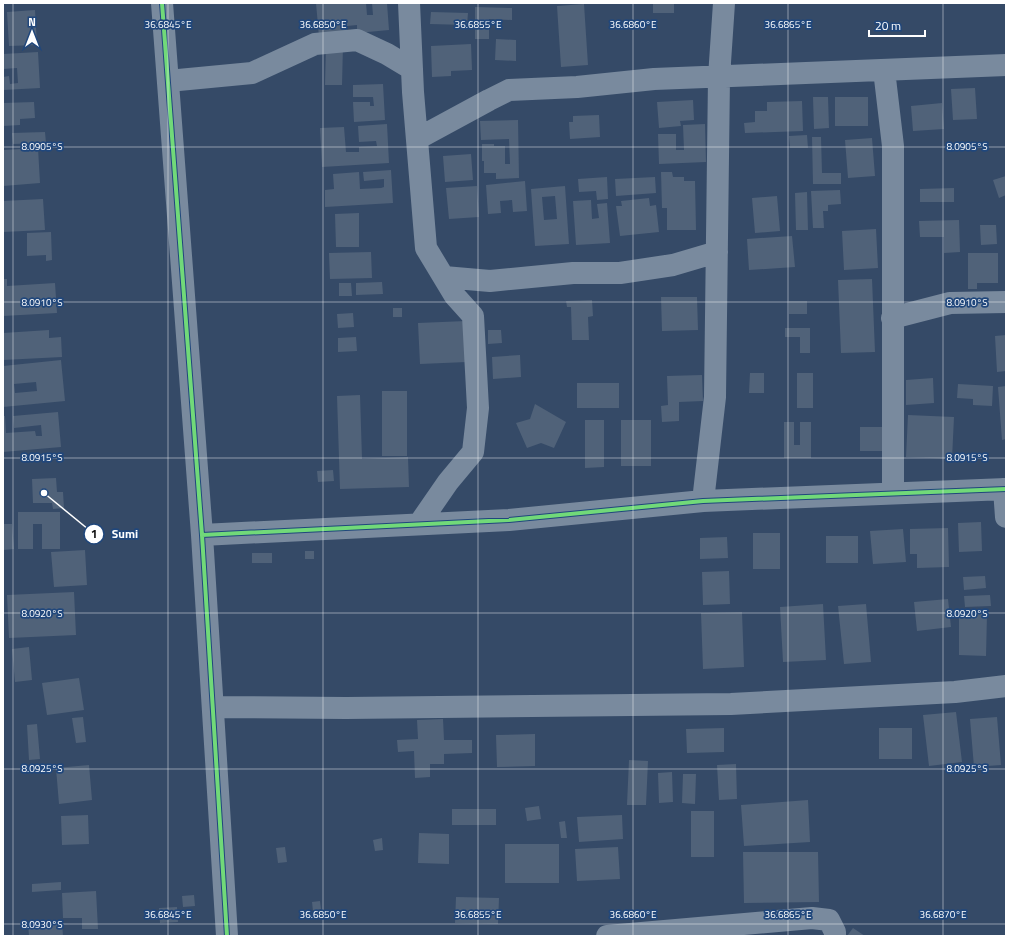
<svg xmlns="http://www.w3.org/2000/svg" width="1009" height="939" font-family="'Titillium Web',sans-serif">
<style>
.building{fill:#506279;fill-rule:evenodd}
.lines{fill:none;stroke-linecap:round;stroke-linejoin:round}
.minor{stroke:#798a9e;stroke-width:22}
.cycleway-casing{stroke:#20477c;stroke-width:6}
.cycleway{stroke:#71d979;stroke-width:4}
.ticks{fill:none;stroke:#fff;stroke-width:1;stroke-opacity:0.45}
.ticks-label{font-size:10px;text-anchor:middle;fill:#fff;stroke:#20477c;stroke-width:3.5;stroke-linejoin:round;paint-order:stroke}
.leader{fill:none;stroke:#fff;stroke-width:1.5}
.callout-dot{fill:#fff;stroke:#20477c;stroke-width:1.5}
.mark-label{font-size:12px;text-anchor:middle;font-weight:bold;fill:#111}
.callout-label{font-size:12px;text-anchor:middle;font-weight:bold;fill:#fff;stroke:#20477c;stroke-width:3.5;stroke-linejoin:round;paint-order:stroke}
</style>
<rect width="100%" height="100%" fill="#354a67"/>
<path class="building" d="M316,3H366L367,15H373L372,3H387L389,30L357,33V25L347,26V35L319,37Z
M653,3H674V13H653Z
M584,4L588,65L561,67L557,6Z
M475,7L512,8V20L489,19V39H475Z
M35,10L37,45L9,46L7,12Z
M431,12L468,13L467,25L430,24Z
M496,39L516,40V61L495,60Z
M471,44L472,70L451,71V76L432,77L431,46Z
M326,45H343L342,85H325Z
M38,52L40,88L3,90V77L9,76L10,84L18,83L17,68L3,69V54Z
M383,84L385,120L354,122L353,102H370V106H374L373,97H353V85Z
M975,88L977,119L953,120L951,89Z
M813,97H828L829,128L814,129Z
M835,97H868V126H835Z
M693,100L694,120L680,121L681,126L659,128L657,102Z
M802,101L803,131L745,133L744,123L755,122V111H767V102Z
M34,102L35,118L20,119V125L3,126V103Z
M942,103L944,129L913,131L911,106Z
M599,115L600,137L570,139L569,122H573V116Z
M518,120L519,178L496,179V173H484V161H482V144H494V146H505V164H510L509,139L481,140L480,121Z
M387,124L389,163L322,167L320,128L344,127L346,152H359V147L377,146L376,141L359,142L358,126Z
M705,124L706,162L659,164L658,134H676V150H684L683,125Z
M45,132L46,143L13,144L12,133Z
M807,135L808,148H790L789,136Z
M812,137H821L822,173H841V184H813Z
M872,138L875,176L848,178L845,140Z
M38,148L40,183L3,186V150Z
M471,154L473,180L445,182L443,156Z
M391,170L393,203L325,207V190L334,189L333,174L359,172L360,189L381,188L384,187V179L364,181L363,172Z
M661,172H672L673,177H684V181H695L696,230H667V208H662Z
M1006,176V195L999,198L993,180Z
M607,177L608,199L597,200L596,191L579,192L578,179Z
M655,177L656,193L616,196L615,179Z
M525,181L527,211L513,212L512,200L500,201L501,213L488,214L486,185Z
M477,186L479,217L449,219L446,188Z
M565,186L569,244L535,246L531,189ZM555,196L557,219L544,220L542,197Z
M954,188V202H920V189Z
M840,190L841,204L828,205V211H823L824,228H813L811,191Z
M807,192L808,230H796L795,193Z
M777,196L780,231L755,233L752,198Z
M649,198L650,206L656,205L659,232L620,236L616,206H622L621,201Z
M43,199L45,230L3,232V201Z
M591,200L592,219L599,218L597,204L607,203L610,243L576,245L573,201Z
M359,213V247H336L335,214Z
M959,220L960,252L944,253V237H920L919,221Z
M980,225H996L997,244L981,245Z
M876,229L878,268L844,270L842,231Z
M51,232L52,260L46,261V255L27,256V233Z
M792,236L795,267L749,270L747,239Z
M371,252L372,278L330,279L329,253Z
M968,253H998V283H977V289H968Z
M3,279H7V286L55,283L57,313L3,316Z
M872,279L875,352L841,353L838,280Z
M382,282L383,294L356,295V283Z
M339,283H351L352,296H339Z
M661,297H697L698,330L662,331Z
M592,300L593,316L588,317L589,340H572L571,307H567L566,301Z
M789,301H807V314H789Z
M393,308H402V317H393Z
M353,313L354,327L338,328L337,314Z
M466,321L467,362L420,364L418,323Z
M785,328H810V353H800V337H785Z
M49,330V338L61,337L62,357L3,360V333Z
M488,330H501L502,343L488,344Z
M1006,335V371L997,372L995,336Z
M356,337L357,351L338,352V338Z
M520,355L521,377L493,379L492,357Z
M61,360L65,401L3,407V366ZM36,382L37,391L15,393L14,384Z
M750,373H764V393H749Z
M797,373H813V408H797Z
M702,375L703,401L679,402V421L662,422L661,406L668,405L667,376Z
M933,378L934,403L906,405V380Z
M577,383H619V408H577Z
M958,384L993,386L992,406L973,405V399L957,398Z
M1006,386V439L1002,440L998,387Z
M382,391H407V456H382Z
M360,395L362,459L408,457L409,487L340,489L337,396Z
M535,404L566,422L554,448L541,443L527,448L516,423L530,419Z
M58,412L61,447L3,452V416H5L6,433L35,431L36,436H42L41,425L14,428L13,416Z
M908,415L954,417L952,459L906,457Z
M585,420H604V467L585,468Z
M621,420H651V466H621Z
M784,422H794V445H800V422H811V458H784Z
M860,427H883V451H860Z
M333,470L334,481L318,482L317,471Z
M56,478L57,492H63L64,508L53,509L52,503H33L32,479Z
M18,512H60V549H42V524H33V549H18Z
M981,522L982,551L959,552L958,523Z
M3,524H12L14,549L3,550Z
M948,528L949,567L917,568V554H910V529Z
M903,529L906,562L873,564L870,531Z
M753,533H780V569H753Z
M826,536H858V563H826Z
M727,537L728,558L700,559V538Z
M85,550L87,585L54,587L51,552Z
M305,551H314V559H305Z
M252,553H272V563H252Z
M729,571L730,604L703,605L702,572Z
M985,576L986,588L964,590L963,577Z
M74,592L76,635L9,638L7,595Z
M990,595L991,606L965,607L964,596Z
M948,599L951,627L917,631L914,602Z
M823,604L826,660L783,662L780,607Z
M866,604L871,662L844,664L838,606Z
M742,612L744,667L703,669L701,613Z
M959,613L987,614L986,656L959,655Z
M29,647L32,680L15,682L12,649Z
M79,678L84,710L47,715L42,683Z
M956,712L962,762L929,766L923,715Z
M83,717L86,742L76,743L72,718Z
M997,717L1001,765L974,767L970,719Z
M443,719L444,740H472V753L444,754V764H430V777L415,778L414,751L398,752L397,740L418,739L417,720Z
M37,724L40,759L29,760L27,725Z
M724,728V752L687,753L686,729Z
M879,728H912V759H879Z
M535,734V766L497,767L496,735Z
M629,760L648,761L646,805H627Z
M736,764L737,799L719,800L717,765Z
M89,765L92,800L59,804L56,768Z
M672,772L673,802L659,803L658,773Z
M683,774H696L695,804L682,803Z
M808,800L810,842L744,846L741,805Z
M539,806L541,819L527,821L525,808Z
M452,809H496V825H452Z
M691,811H714V857H691Z
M88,815L89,844L62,845L61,816Z
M622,815L623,839L579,842L577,817Z
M565,821L567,838H561L559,822Z
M419,833L449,834V864L418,863Z
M382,838L383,850L375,851L373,840Z
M505,844H559V883H505Z
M285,847L287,862L278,863L276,848Z
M618,847L620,879L577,881L575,849Z
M743,852H818L819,902L744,903Z
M61,882V890L32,892V884Z
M96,891L98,929H82V918H63L62,893Z
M194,895L195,906L183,907L182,896Z
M456,897L499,898L498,924L455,923Z
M320,901L321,909L313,911L312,902Z
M177,907L178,922L160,923L159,908Z
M62,922L63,936H29L28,923Z
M853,928L865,936H847Z"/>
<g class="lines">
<path class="minor" d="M162,3L202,535L227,936
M409,3L413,92L426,248L455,296L473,316L478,408L473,452L448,482L419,524
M884,70L893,146V493
M168,81L252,73L315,44L357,40L387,54L412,69
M417,139L489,100L509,90L577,87L654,79L1006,65
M444,277L490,281L573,273H620L673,265L717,252
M892,318L950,303L1006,302
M1004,489L1006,517
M703,501L715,397L719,77L724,3
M202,535L509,520L703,501L1006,489
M213,707L346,708L731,704L955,692L1006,686
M607,936L812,918L829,920L835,932V936"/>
<defs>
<path id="cycleway" d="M162,3L202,535L227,936
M202,535L509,520L703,501L1006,489"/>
</defs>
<use href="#cycleway" class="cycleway-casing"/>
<use href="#cycleway" class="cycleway"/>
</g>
<path class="ticks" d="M13,3V936M168,3V936M323,3V936M478,3V936M633,3V936M788,3V936M943,3V936M3,147H1006M3,302H1006M3,458H1006M3,613H1006M3,769H1006M3,924H1006"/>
<g class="ticks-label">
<text x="168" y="28">36.6845°E</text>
<text x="323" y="28">36.6850°E</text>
<text x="478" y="28">36.6855°E</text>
<text x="633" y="28">36.6860°E</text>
<text x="788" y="28">36.6865°E</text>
<text x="42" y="150">8.0905°S</text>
<text x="967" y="150">8.0905°S</text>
<text x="42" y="306">8.0910°S</text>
<text x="967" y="306">8.0910°S</text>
<text x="42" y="461">8.0915°S</text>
<text x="967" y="461">8.0915°S</text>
<text x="42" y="617">8.0920°S</text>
<text x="967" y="617">8.0920°S</text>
<text x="42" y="772">8.0925°S</text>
<text x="967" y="772">8.0925°S</text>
<text x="168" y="918">36.6845°E</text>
<text x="323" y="918">36.6850°E</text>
<text x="478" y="918">36.6855°E</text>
<text x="633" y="918">36.6860°E</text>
<text x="788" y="918">36.6865°E</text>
<text x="943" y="918">36.6870°E</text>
<text x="42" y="928">8.0930°S</text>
</g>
<path class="leader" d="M44 493L94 534"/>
<g class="callout-dot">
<circle cx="44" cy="493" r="4"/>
<circle cx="94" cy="534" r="10"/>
</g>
<g class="mark-label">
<text x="94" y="538">1</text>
</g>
<g class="callout-label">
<text x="125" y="538">Sumi</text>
</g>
<rect width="1009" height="939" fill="none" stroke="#ffffff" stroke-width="8"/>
<g transform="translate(32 32)" stroke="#20477c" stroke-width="3" paint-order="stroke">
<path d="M0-3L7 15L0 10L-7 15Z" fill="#ffffff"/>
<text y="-6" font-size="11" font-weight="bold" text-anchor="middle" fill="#ffffff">N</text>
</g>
<path d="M869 30v6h56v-6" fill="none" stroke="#ffffff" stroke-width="2"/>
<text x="875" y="30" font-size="12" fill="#ffffff" stroke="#20477c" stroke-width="3" paint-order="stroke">20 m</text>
</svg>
